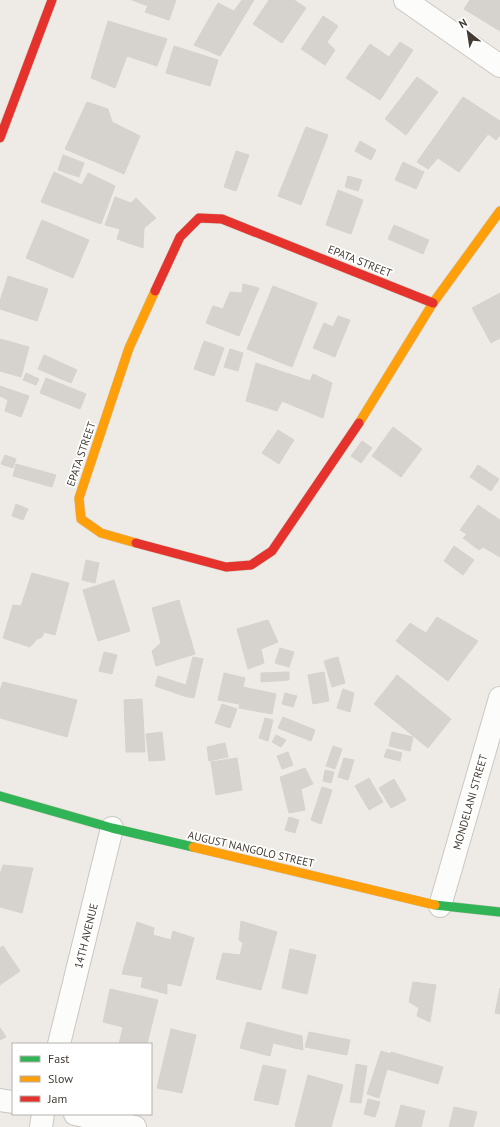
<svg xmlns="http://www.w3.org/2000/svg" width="500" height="1127" font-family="'PT Sans',sans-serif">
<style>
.building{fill:#d6d2cd;stroke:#d6d2cc}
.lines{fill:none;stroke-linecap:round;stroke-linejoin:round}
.street-casing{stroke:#cbc7c2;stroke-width:24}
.fast-casing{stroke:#cec8bd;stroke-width:10}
.slow-casing{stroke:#cec8bd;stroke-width:10}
.jam-casing{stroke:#cec8bd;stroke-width:10}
.street{stroke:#fcfcfb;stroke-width:22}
.fast{stroke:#30b455;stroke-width:9}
.slow{stroke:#ff9f0a;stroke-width:9}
.jam{stroke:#e5322d;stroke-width:9}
.labels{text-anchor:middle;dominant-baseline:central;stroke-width:3.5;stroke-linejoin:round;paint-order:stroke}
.street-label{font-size:11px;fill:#443c33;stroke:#fff}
</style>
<rect width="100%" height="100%" fill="#eeebe6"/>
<path class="building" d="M132,0H176L169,20L145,12L148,6Z
M242,0H254L220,56L194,45L218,3L234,11Z
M269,0H294L306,8L282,43L253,24Z
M470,0H500V31L464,9Z
M323,16L338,26L327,42L335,50L325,65L301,49Z
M108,21L167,39L157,66L127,56L115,88L91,78Z
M400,42L413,50L380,100L346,78L370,44L389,57Z
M174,46L218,60L210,86L166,73Z
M417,77L438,92L406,135L385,119Z
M463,97L500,121V135L496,140L488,134L459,172L438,158L428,169L417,162Z
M87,102L108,109L112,122L140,136L124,174L65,149Z
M306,127L328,135L301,205L278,196Z
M360,141L376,150L371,160L355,151Z
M236,151L249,155L236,191L224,187Z
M63,155L84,163L79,177L58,170Z
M403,162L424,172L416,189L395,180Z
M54,172L82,185L88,173L115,186L101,224L41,202Z
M348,176L362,180L358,191L345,187Z
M338,190L363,200L351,234L326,225Z
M115,197L131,203L136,198L156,218L144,228L143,248L117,239L120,229L105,225Z
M42,220L89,240L73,278L26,258Z
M394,225L429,240L423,254L388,239Z
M8,276L48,289L37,321L0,309V301Z
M243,284L259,288L239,336L206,323L213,306L223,309L230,292L242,293Z
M273,286L317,303L292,367L247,349Z
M500,293V338L491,343L472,308Z
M338,316L350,320L335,357L313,348L324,323L333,327Z
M0,339L29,347L21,377L0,371Z
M204,341L224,348L214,376L194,369Z
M230,349L243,353L238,371L224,367Z
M44,355L77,370L71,383L38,369Z
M256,363L310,381L313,374L332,383L323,418L282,401L277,411L246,401Z
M26,373L39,379L36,385L23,380Z
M46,378L86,394L80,409L40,393Z
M0,386L29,396L21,417L5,411L8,400L0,396Z
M393,427L422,449L401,477L372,456Z
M278,430L294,440L279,464L262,453Z
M362,441L372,448L361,463L351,456Z
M5,455L16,459L13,468L1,464Z
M16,464L56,475L52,487L13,476Z
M478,465L499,479L491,491L470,477Z
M16,504L28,509L23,520L12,516Z
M478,505L500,520V557L483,547L479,550L463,538L467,534L460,530Z
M454,546L474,560L463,575L444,561Z
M86,560L99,563L95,583L82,580Z
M32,573L69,583L55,635L44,632L42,637L37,639L30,647L3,638L13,605L21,606Z
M114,580L130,631L98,641L83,590Z
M179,600L195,654L156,666L152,651L161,643L152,608Z
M437,617L478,641L448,681L396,641L410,623L426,633Z
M268,620L278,642L261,649L264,663L248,669L237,629Z
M280,648L294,652L289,667L275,663Z
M104,652L117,655L112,674L99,671Z
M193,657L203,659L194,698L184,696L155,686L158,676L186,685Z
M338,657L345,683L332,687L324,661Z
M289,672V680L261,682V673Z
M324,672L329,701L313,704L308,675Z
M224,673L245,678L239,704L218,700Z
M397,675L451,719L428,748L374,704Z
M3,682L77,700L67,737L0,718V691Z
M243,687L276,694L272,714L239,708Z
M343,689L354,693L350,712L337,708Z
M285,693L297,696L293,707L282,704Z
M142,699L145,752H126L124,700Z
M222,704L237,709L230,728L215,723Z
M283,717L315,730L311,741L278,728Z
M265,718L273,720L268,741L259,738Z
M162,732L165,760L149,761L146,734Z
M392,732L413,737L410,751L389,746Z
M276,735L286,740L281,747L272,742Z
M225,743L228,757L209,761L207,747Z
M333,746L342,749L335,769L326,766Z
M387,749L402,753L400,761L384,757Z
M288,752L293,765L282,769L277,756Z
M237,758L242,790L216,795L211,762Z
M344,758L354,760L348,780L338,777Z
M305,768L313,784L301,789L305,810L289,813L280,777Z
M325,770L334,772L331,783L323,781Z
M369,778L383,802L369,810L355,786Z
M394,779L406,800L391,808L379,788Z
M322,787L332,790L321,824L311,820Z
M289,817L299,820L295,833L285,830Z
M3,865L33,868L22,913L0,907V872H1Z
M241,921L277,932L261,990L216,979L223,953L240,955L243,943L239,940Z
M137,922L154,928L153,935L171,940L173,931L194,938L181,986L167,983V994L141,987L143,977L122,974Z
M3,946L20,971L0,985V948Z
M290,949L316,955L307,994L282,988Z
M413,982L436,985L430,1022L417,1016L419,1008L409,1002Z
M500,988V1014L495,1013Z
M110,989L158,1000L147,1044H119L123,1027L103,1022Z
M247,1022L302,1036L303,1050L273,1043L270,1056L240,1048Z
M0,1028L6,1037L0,1040Z
M171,1029L196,1035L182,1093L157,1088Z
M309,1032L350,1040L347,1055L305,1047Z
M381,1051L391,1054V1052L443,1067L438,1084L387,1069L379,1098L367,1094Z
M356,1064L367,1066L361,1103L350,1102Z
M263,1065L286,1070L278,1105L254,1100Z
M308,1075L343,1085L331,1127H300L295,1126Z
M368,1099L380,1102L375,1117L364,1114Z
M401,1105L425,1111L421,1127H395Z
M454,1107L477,1112L473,1127H449Z"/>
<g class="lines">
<defs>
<path id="street" d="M405,0L500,66
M440,906L500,698
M59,1044L112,828
M0,1100L13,1102
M75,1114L135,1127
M41,1127L43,1114"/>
<path id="fast" d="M0,796L112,828L193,847
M435,905L500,912"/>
<path id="slow" d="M359,423L433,303L500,211
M136,543L101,533L81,519L79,498L129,348L155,291
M193,847L435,905"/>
<path id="jam" d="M0,138L52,0
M155,291L180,237L199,218L222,219L433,303
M136,543L226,567L251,565L272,551L359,423"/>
</defs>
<use href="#street" class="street-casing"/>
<use href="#fast" class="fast-casing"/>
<use href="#slow" class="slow-casing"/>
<use href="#jam" class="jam-casing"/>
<use href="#street" class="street"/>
<use href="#fast" class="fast"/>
<use href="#slow" class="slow"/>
<use href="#jam" class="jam"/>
</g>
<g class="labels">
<g class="street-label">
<text transform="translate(360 261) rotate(22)">EPATA STREET</text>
<text transform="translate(81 454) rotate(-71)">EPATA STREET</text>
<text transform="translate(470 802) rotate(-74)">MONDELANI STREET</text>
<text transform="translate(251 849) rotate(13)">AUGUST NANGOLO STREET</text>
<text transform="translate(86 936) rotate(-76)">14TH AVENUE</text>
</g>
</g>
<rect x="12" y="1043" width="140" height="72" fill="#ffffff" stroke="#b4b1ad"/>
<rect x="20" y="1056" width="20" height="6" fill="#30b455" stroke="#b4b1ad"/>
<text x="48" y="1063" font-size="12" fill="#443c33">Fast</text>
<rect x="20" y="1076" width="20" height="6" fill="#ff9f0a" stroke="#b4b1ad"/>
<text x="48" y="1083" font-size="12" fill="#443c33">Slow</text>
<rect x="20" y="1096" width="20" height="6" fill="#e5322d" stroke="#b4b1ad"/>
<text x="48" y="1103" font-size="12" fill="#443c33">Jam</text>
<g transform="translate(468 32) rotate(330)" stroke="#ffffff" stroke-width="3" paint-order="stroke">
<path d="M0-3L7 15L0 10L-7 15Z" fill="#443c33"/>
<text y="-6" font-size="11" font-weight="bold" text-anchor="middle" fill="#443c33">N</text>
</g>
</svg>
